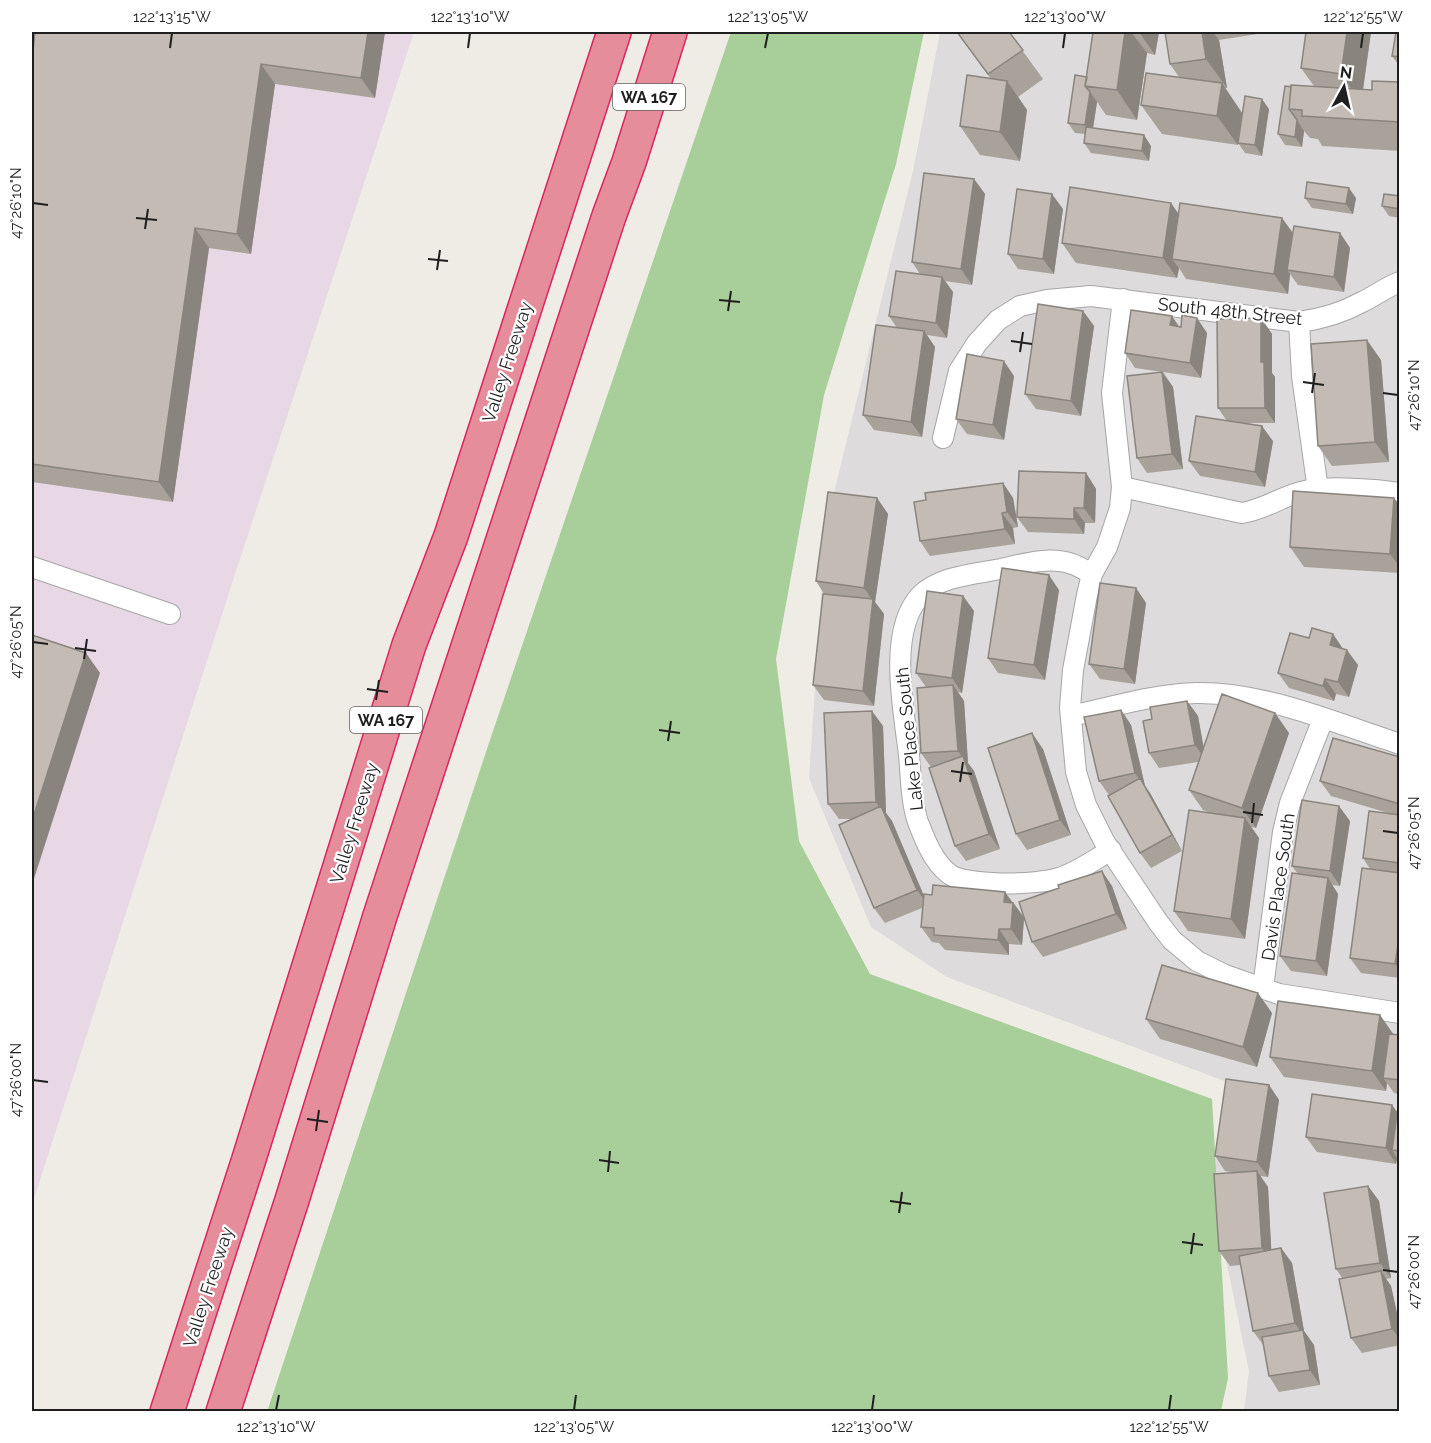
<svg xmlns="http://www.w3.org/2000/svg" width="1431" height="1443" font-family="Raleway,sans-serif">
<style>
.residential{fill:#dddbdb}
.industrial{fill:#e8d7e5}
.forest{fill:#a8ce9a}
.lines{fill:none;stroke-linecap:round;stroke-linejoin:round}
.minor-casing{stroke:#a6a6a6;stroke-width:22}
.motorway-casing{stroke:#d9265f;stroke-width:36}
.minor{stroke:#fff;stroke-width:20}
.motorway{stroke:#e68d9c;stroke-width:33}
.wall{fill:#a9a29b}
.shaded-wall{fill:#89847e}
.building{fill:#c4bcb4;stroke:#89847e;stroke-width:1.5}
.ticks{fill:none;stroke:#1f1f1f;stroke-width:2}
.labels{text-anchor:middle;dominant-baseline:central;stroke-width:4.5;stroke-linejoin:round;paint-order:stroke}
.shield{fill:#fff;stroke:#626262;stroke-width:1.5}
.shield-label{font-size:16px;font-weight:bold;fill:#1f1f1f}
.street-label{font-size:18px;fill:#1f1f1f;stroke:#fff}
.neatline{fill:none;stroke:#1f1f1f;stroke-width:2}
.ticks-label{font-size:15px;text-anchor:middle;fill:#1f1f1f}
</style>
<rect width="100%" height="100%" fill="#efece5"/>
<path class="residential" d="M940,32H1399V1411H1244L1249,1371L1212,1192L1227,1082L947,977L871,927L809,778L826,525L913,171Z"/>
<path class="industrial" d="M32,32H414L235,574L32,1205Z"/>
<path class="forest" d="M731,32H924L896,164L824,395L776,659L799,841L870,974L1212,1099L1228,1378L1221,1411L267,1412L492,734Z"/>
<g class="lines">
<defs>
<path id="minor" d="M1123,299L1112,393L1122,487L1120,508L1107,547L1092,574L1087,595L1073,670L1070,708L1076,772L1086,805L1104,841L1158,922L1172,940L1197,961L1225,975L1279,994L1400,1013
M1299,322L1302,376L1318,490
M943,438L959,371L977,343L998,320L1020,306L1047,300L1091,296L1299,322C1322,319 1342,313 1362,302C1375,296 1386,287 1400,282
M1122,487L1242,513C1267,509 1283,495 1305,491C1328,486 1376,489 1400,493
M32,567L170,614
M1092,574C1086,571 1079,566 1072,564C1049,556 1023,564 1001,569C975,574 939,576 920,596C887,632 904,711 909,755C911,777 911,802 918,822C925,840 933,861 948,873C963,887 1039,885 1059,878C1078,872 1094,860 1111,850
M1071,716C1112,707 1154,694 1197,693C1265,692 1335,723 1400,744
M1263,988L1283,832L1290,803L1323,719"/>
<path id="motorway" d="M167,1412L248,1162L409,645L451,536L614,32
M223,1412L292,1200L380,916L609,216L629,162L670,32"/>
</defs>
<use href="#minor" class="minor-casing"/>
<use href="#motorway" class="motorway-casing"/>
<use href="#minor" class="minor"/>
<use href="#motorway" class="motorway"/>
</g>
<path class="wall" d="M35,32H385L375,98L275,84L251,254L209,248L173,502L32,482V59Z
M957,32H1009L1043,79L1018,97L1027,110L1020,161L980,155L960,126L991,79Z
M1093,32H1159L1155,55L1147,53L1137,120L1106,115L1097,102L1093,128L1151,146L1149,161L1091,153L1084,143L1085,134L1075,133L1068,123L1087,77Z
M1165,32H1270L1219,40L1227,88H1225L1242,113L1238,145L1162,134L1141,105L1179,77L1170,64Z
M1306,32H1371L1363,90H1372L1400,82V151L1322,146L1318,139L1310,138L1304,131L1302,147L1285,145L1278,134L1291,87L1314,86L1301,68Z
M1400,32V67L1392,56Z
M1269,109L1262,156L1245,153L1238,143Z
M974,179L985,194L972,285L945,281L953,292L947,338L927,335L935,347L922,437L874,430L863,415L897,328L889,316L920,274L912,262Z
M1400,196V218L1389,216L1382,206Z
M1305,198H1356L1353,214L1312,208Z
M1063,209L1054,274L1018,269L1008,254Z
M1179,213L1282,218L1293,233H1340L1350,248L1344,292L1298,285L1290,274L1288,294L1186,279L1179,268L1177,278L1076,263L1062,243Z
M1083,311L1094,326L1081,416L1036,409L1025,394Z
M1261,318L1272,334V373L1275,377V423H1242L1273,441L1265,487L1200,476L1189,461L1227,421L1218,408Z
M1179,327L1207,333L1201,378L1163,372L1173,387L1183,469L1147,473L1137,458L1162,372L1135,368L1125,353Z
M1381,360L1389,462L1332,466L1318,446Z
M1014,376L1004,440L967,434L956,419Z
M1086,473L1096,489L1095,523H1085L1084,534L1028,532L1017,517Z
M1003,483L1013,498L1018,527L1013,528L1015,544L930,556L920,541L926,500Z
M877,498L888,514L875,602L884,614L874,706L824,700L813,685L824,594L816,581Z
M1400,505V573L1304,567L1290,547Z
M1136,588L1146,603L1135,684L1100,679L1089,664Z
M1059,590L1045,680L998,673L988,658Z
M963,596L974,611L962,693L958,692L964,701L968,763L974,771L1000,849L966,861L955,846L931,767L921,753L926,687L916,673Z
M1333,634L1343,649L1358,665L1349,697L1336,694L1334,701L1289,688L1278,673L1309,638Z
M1187,701L1198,716L1203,747L1289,733L1256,828L1251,827L1259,838L1245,939L1188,931L1174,911L1213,814L1203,810L1189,790L1198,762L1159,768L1149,753L1152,719Z
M1121,710L1131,725L1145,786L1150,793L1182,851L1151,868L1140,853L1109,795L1099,781Z
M883,726L886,813L892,821L923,896L1013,902L1024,917L1112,886L1127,929L1043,957L1032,942L1024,918L1022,945L1009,944V955L945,950L939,943L932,942L921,927L922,908L885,923L874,908L853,819H839L828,804Z
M1043,749L1071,835L1027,850L1016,834Z
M1400,757V978L1361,973L1350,958L1370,869L1363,858L1395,815L1331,796L1320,781Z
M1350,821L1340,886L1332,885L1338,894L1327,976L1291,971L1280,956L1298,874L1292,866Z
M1272,1013L1257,1067L1160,1039L1146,1019Z
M1380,1015L1393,1035H1400V1094L1394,1093L1387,1083L1386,1091L1284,1077L1270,1057Z
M1269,1085L1279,1100L1268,1177L1260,1176L1268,1187L1271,1250L1281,1248L1292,1263L1304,1331L1314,1345L1320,1385L1279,1392L1269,1376L1264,1346L1253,1331L1241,1265L1230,1266L1219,1251L1237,1173L1225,1171L1215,1156Z
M1392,1105L1397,1113L1400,1107V1161L1397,1158L1396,1164L1317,1152L1306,1137Z
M1368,1186L1379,1201L1391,1278L1386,1279L1391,1286L1400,1327V1345L1362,1353L1351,1338L1343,1279L1336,1269Z"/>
<path class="shaded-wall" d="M368,32H385L375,98L361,78Z
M1125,32H1131L1147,53L1137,120L1117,90Z
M1139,32H1159L1155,55Z
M1202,32H1213L1219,40L1227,88L1206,59Z
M1347,32H1371L1361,103L1341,74Z
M261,64L275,84L251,254L237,234Z
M1007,81L1027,110L1020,161L1000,132Z
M1222,83L1242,113L1238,145L1217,116Z
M1090,92L1097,102L1092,135L1085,125Z
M1262,99L1269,109L1262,156L1255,145Z
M1297,120L1304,131L1302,147L1295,137Z
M1144,135L1151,146L1149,161L1142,151Z
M974,179L985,194L972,285L961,269Z
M1349,188L1356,198L1353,214L1346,204Z
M1052,194L1063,209L1054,274L1043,259Z
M1171,203L1185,223L1172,259L1179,268L1177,278L1163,258Z
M1282,218L1296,238L1287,270L1290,274L1288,294L1274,274Z
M195,228L209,248L173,502L159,482Z
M1340,233L1350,248L1344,292L1334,277Z
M942,277L953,292L947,338L936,323Z
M1083,311L1094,326L1081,416L1071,401Z
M1172,316L1182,331L1170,325Z
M1197,318L1207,333L1201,378L1190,363Z
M1261,318L1272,334V373L1275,377V423L1265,408L1261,362Z
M924,331L935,347L922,437L911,422Z
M1367,340L1381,360L1389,462L1375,442Z
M1004,361L1014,376L1004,440L993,425Z
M1162,372L1173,387L1183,469L1172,454Z
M1262,426L1273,441L1265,487L1255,472Z
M1086,473L1096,489L1095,523L1084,508Z
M1003,483L1013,498L1018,527L1007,512Z
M877,498L888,514L875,602L884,614L874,706L863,691L873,601L864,588Z
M1394,498L1400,505V567L1390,554Z
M1074,508L1085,523L1084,534L1074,519Z
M1002,513L1013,528L1015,544L1005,529Z
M1049,575L1059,590L1045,680L1034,665Z
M1136,588L1146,603L1135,684L1124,669Z
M963,596L974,611L962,693L952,678Z
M1333,634L1343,649L1330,645Z
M1347,650L1358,665L1349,697L1338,682Z
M86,653L100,673L32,885V821Z
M1325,679L1336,694L1334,701L1323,686Z
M953,685L964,701L968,763L974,771L1000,849L989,834L965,761L958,751Z
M1187,701L1198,716L1206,760L1195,745Z
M1121,710L1131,725L1145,786L1150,793L1182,851L1172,835L1144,786L1135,773Z
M872,711L883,726L886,813L892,821L928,905L917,890L885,816L876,802Z
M1275,713L1289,733L1256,828L1242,808Z
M1032,733L1043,749L1071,835L1060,820Z
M1339,806L1350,821L1340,886L1330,871Z
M1245,818L1259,838L1245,939L1231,919Z
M1102,871L1112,886L1127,929L1116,914Z
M1328,878L1338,894L1327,976L1316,961Z
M1005,892L1024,918L1022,945L1011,929L1004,902Z
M999,929L1009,944V955L998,940Z
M1400,932V970L1395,964Z
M1258,993L1272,1013L1257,1067L1243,1047Z
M1380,1015L1394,1035L1383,1078L1387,1083L1386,1091L1372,1071Z
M1269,1085L1279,1100L1268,1177L1257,1162Z
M1392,1105L1400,1116L1392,1150L1397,1158L1396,1164L1386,1148Z
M1257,1171L1268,1187L1272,1263L1262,1248Z
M1368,1186L1379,1201L1391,1278L1380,1263Z
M1281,1248L1292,1263L1304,1331L1314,1345L1320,1385L1310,1370L1304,1337L1295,1323Z
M1381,1271L1391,1286L1400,1327V1339L1392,1329Z"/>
<path class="building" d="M35,32H368L361,78L261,64L237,234L195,228L159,482L32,464V59Z
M957,32H1009L1023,50L988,74Z
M1093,32H1125L1117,90L1085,86Z
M1165,32H1202L1206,59L1170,64Z
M1306,32H1347L1341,74L1301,68Z
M1396,32H1400V57L1392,56Z
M1146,73L1222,83L1217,116L1141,105Z
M967,75L1007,81L1000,132L960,126Z
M1075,75L1087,77L1085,86L1090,92L1085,125L1068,123Z
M1372,81L1400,82V122L1302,116V110L1289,109L1291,85L1372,90Z
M1285,86L1291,87L1289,109L1297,120L1295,137L1278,134Z
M1245,96L1262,99L1255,145L1238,143Z
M1086,127L1144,135L1142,151L1084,143Z
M924,173L974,179L961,269L912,262Z
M1307,182L1349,188L1346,204L1305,198Z
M1070,187L1171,203L1163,258L1062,243Z
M1017,189L1052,194L1043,259L1008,254Z
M1384,194L1400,196V209L1382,206Z
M1180,203L1282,218L1274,274L1172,259Z
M1294,226L1340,233L1334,277L1287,270Z
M896,271L942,277L936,323L889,316Z
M1038,304L1083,311L1071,401L1025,394Z
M1131,310L1172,316L1170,325L1181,327L1182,315L1197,318L1190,363L1125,353Z
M1261,318V362H1264L1265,408H1218L1217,319Z
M876,325L924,331L911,422L863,415Z
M1367,340L1375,442L1318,446L1311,344Z
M967,354L1004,361L993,425L956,419Z
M1162,372L1172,454L1137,458L1127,376Z
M1196,416L1262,426L1255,472L1189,461Z
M1019,471L1086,473L1084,508H1074V519L1017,517Z
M1003,483L1007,512L1002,513L1005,529L920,541L914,502L926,500L925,493Z
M1293,491L1394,498L1390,554L1290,547Z
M828,492L877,498L864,588L816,581Z
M1002,568L1049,575L1034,665L988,658Z
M1100,583L1136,588L1124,669L1089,664Z
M927,591L963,596L952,678L916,673Z
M823,594L873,599L863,691L813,685Z
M1312,628L1333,634L1330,645L1347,650L1338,682L1325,679L1323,686L1278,673L1290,633L1309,638Z
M32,635L86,653L32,821Z
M953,685L958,751L921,753L917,688Z
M1222,694L1275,713L1242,808L1189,790Z
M1187,701L1195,745L1149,753L1143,721L1152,719L1150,707Z
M1121,710L1135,773L1099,781L1084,717Z
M872,711L876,802L828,804L824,713Z
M1032,733L1060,820L1016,834L988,748Z
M1333,738L1400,757V804L1320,781Z
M963,756L989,834L955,846L929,768Z
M1140,778L1172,835L1140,853L1108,796Z
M1302,800L1339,806L1330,871L1292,866Z
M881,806L917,890L874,908L839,825Z
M1189,810L1245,818L1231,919L1174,911Z
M1369,811L1400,815V863L1363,858Z
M1362,868L1400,873V932L1395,964L1350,958Z
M1102,871L1116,914L1032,942L1019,902L1059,888L1058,885Z
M1292,873L1328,878L1316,961L1280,956Z
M933,885L1005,892L1004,902L1013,903L1011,929H999L998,940L934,935V928L921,927L924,894L932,895Z
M1162,965L1258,993L1243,1047L1146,1019Z
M1278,1001L1380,1015L1372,1071L1270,1057Z
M1389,1034L1400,1035V1080L1383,1078Z
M1226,1079L1269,1085L1257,1162L1215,1156Z
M1312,1094L1392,1105L1386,1148L1306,1137Z
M1398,1107H1400V1151L1392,1150Z
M1257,1171L1262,1248L1219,1251L1214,1174Z
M1368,1186L1380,1263L1336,1269L1324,1193Z
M1281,1248L1295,1323L1253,1331L1239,1256Z
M1381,1271L1392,1329L1351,1338L1339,1279Z
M1303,1330L1310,1370L1269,1376L1262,1337Z"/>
<path class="ticks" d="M170,48L172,33M468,48L470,33M765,48L768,33M1063,48L1065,33M1361,48L1363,33M33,203L48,205M136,218L157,220M145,229L148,209M428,259L448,261M437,270L440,250M719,300L740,302M728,311L731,291M1011,341L1032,344M1020,352L1023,332M1303,382L1324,385M1312,393L1315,373M1383,393L1398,395M33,642L48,644M75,648L96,651M84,659L87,639M367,689L388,692M376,700L379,680M659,730L680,733M668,741L671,721M951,771L972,774M960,782L963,762M1243,812L1263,815M1252,823L1254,803M1383,831L1398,833M33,1080L48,1082M307,1119L328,1122M316,1131L319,1110M599,1160L619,1163M608,1172L610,1151M890,1201L911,1204M899,1213L902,1192M1182,1242L1203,1245M1191,1254L1194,1233M1383,1270L1398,1272M276,1410L279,1395M574,1410L576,1395M872,1410L874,1395M1169,1410L1171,1395"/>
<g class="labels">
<g class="shield">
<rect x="613" y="84" width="72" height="26" rx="4.5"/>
<rect x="350" y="707" width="72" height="26" rx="4.5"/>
</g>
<g class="shield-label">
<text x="649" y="97">WA 167</text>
<text x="386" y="720">WA 167</text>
</g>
<g class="street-label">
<text transform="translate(1230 311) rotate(6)">South 48th Street</text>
<text transform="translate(507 362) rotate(-72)">Valley Freeway</text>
<text transform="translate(909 739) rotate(-96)">Lake Place South</text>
<text transform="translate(354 823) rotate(-73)">Valley Freeway</text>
<text transform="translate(1278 887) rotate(-82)">Davis Place South</text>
<text transform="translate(208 1287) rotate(-72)">Valley Freeway</text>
</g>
</g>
<rect width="1431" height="1443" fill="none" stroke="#ffffff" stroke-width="66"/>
<g transform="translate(1344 87) rotate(8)" stroke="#ffffff" stroke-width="4.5" paint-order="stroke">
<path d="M0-4.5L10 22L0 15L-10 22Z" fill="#1f1f1f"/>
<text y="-9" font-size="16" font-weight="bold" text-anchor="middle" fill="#1f1f1f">N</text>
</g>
<rect x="33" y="33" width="1365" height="1377" class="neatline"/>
<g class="ticks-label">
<text x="172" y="22">122°13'15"W</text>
<text x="470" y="22">122°13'10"W</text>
<text x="768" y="22">122°13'05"W</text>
<text x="1065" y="22">122°13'00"W</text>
<text x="1363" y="22">122°12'55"W</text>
<text transform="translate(16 203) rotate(-90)" y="5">47°26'10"N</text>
<text transform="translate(1414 395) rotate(-90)" y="5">47°26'10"N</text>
<text transform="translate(16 642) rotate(-90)" y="5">47°26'05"N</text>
<text transform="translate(1414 833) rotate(-90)" y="5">47°26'05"N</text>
<text transform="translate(16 1080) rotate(-90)" y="5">47°26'00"N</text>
<text transform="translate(1414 1272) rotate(-90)" y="5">47°26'00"N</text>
<text x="276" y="1432">122°13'10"W</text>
<text x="574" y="1432">122°13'05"W</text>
<text x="872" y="1432">122°13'00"W</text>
<text x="1169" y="1432">122°12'55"W</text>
</g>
</svg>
